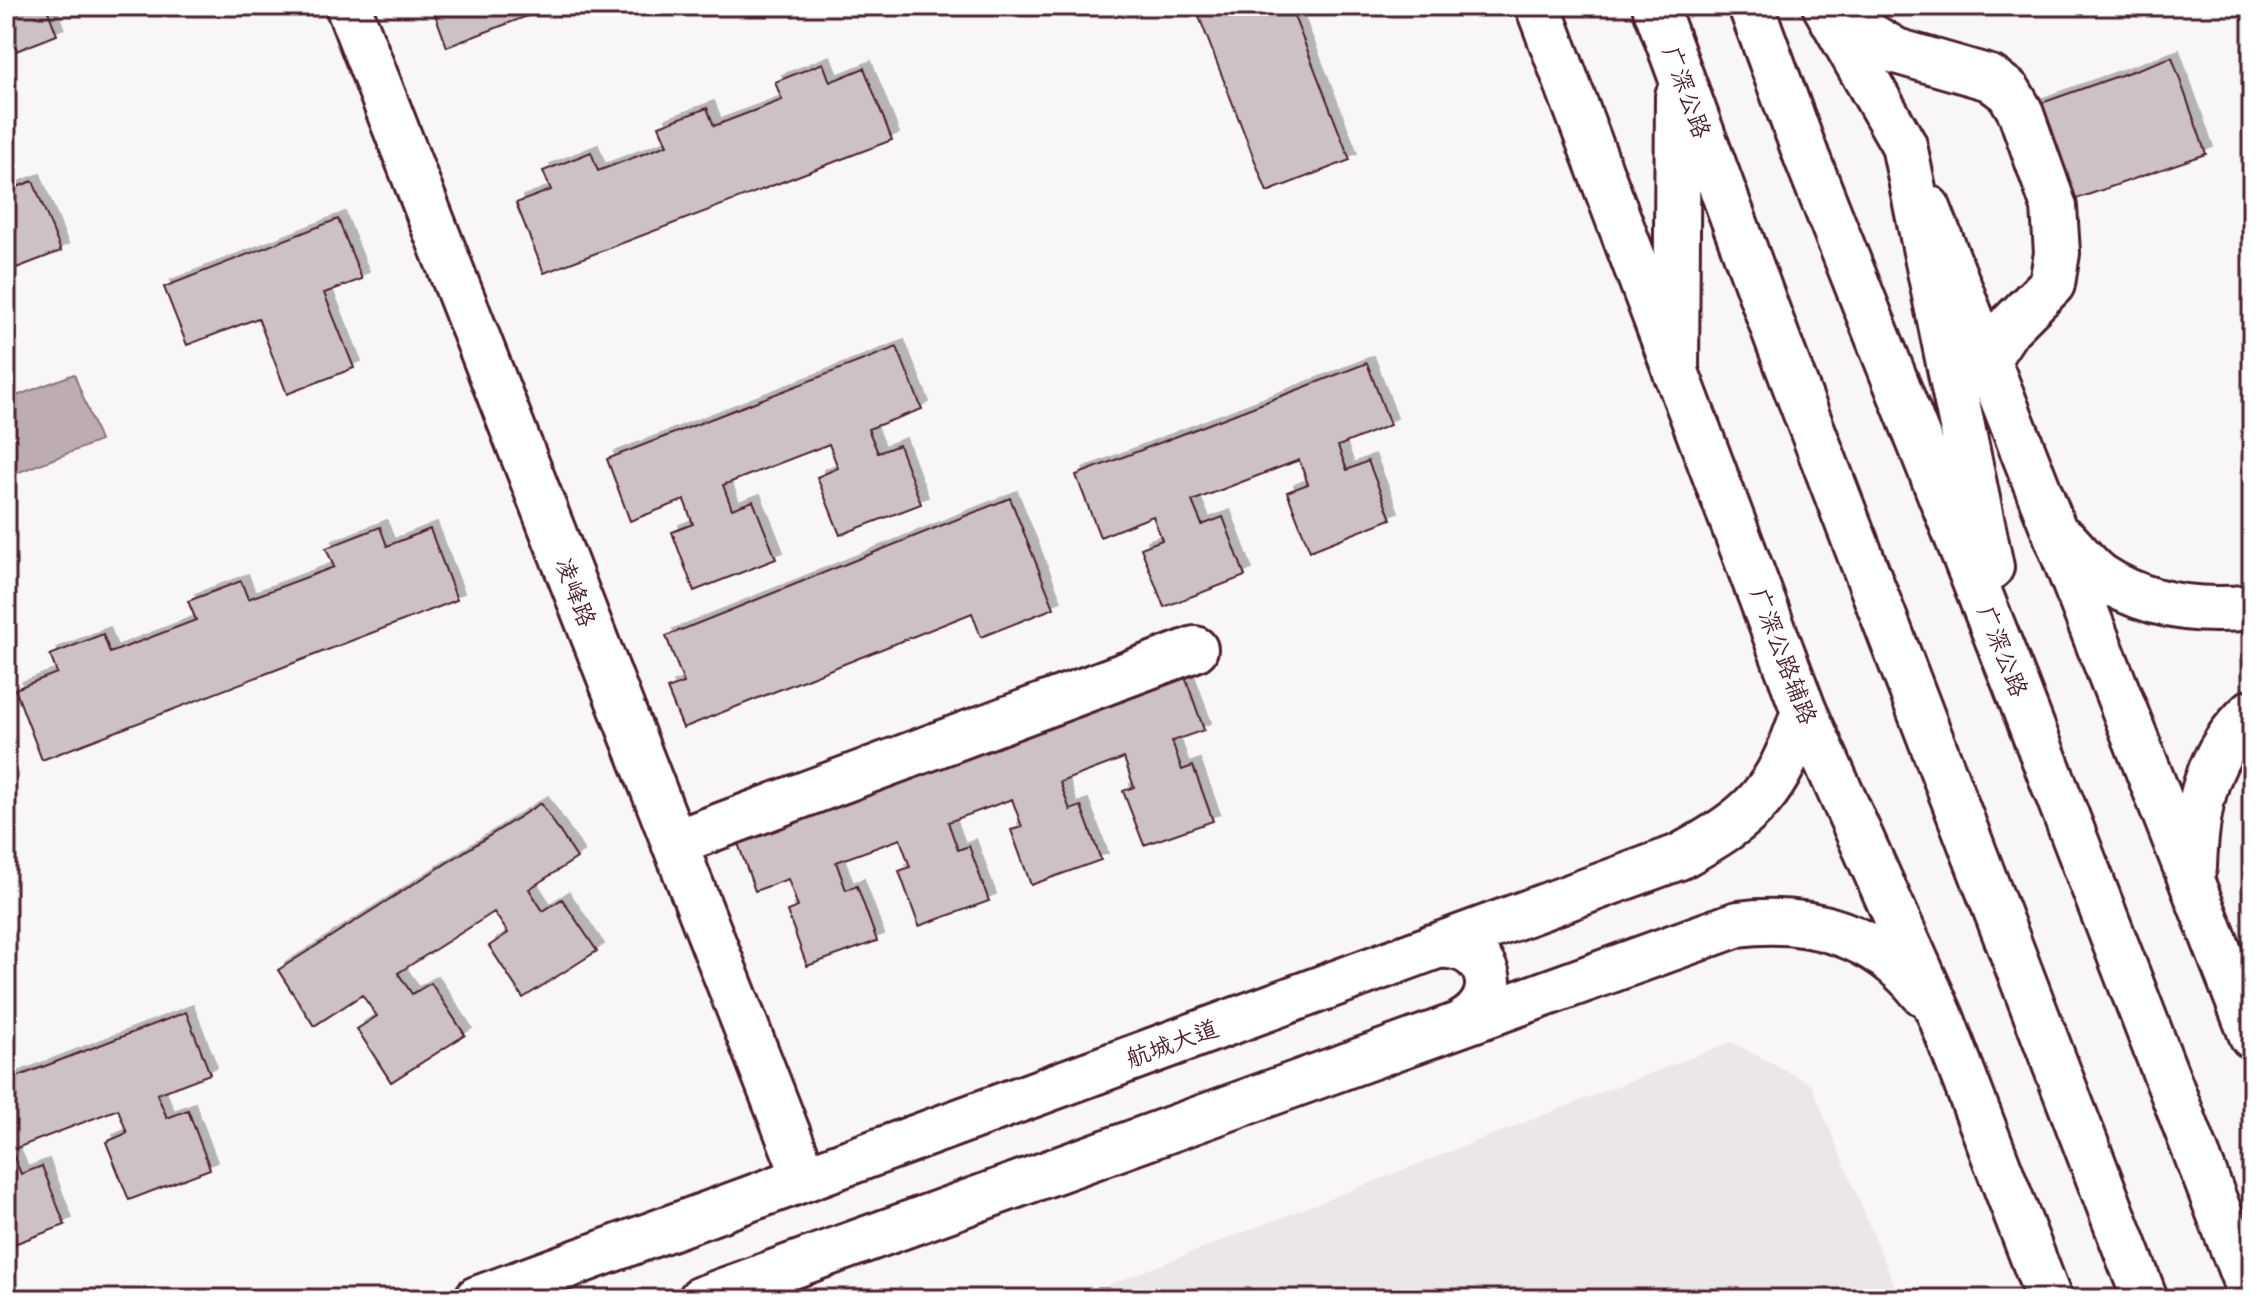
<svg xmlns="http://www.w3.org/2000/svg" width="2258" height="1305" font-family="Itim,'LXGW WenKai TC',sans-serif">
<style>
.built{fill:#ebe6e8}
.water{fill:#bdadb0;stroke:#8f747b;stroke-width:2}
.building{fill:#cdc1c4;stroke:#4a1f2b;stroke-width:2;filter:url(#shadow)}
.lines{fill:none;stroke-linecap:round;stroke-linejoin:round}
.minor-casing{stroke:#4a1f2b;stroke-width:50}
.major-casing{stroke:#4a1f2b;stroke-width:50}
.highway-casing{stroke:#4a1f2b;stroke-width:50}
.minor{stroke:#fff;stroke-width:44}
.major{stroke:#fff;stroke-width:44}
.highway{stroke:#fff;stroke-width:44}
.labels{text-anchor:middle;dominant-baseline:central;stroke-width:7;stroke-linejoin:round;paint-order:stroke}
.street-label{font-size:24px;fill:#4a1f2b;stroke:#fff}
</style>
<defs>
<filter id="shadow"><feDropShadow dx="7" dy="-7" stdDeviation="0" flood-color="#0004"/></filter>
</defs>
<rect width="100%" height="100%" fill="#f8f6f7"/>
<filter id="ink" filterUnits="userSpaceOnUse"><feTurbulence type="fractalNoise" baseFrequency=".0125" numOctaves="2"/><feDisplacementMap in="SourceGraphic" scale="16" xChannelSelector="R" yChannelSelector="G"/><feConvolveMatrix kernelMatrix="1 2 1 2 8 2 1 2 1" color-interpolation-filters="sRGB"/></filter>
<g filter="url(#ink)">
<path class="built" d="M1731,1042L1811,1084L1900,1299H1073Z"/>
<path class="water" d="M74,374L100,441L6,477V400Z"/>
<path class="building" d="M6,6H46L57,35L6,55Z
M432,6H553L447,47Z
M1195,6H1290L1350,160L1267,192Z
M2172,57L2206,154L2050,208L2016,112Z
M823,63L830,82L864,68L892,140L544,273L516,203L551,190L543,171L591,152L598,171L667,145L659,126L707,108L714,126L782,100L775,82Z
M33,181L61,251L6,272V191Z
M338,219L362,279L324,293L354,368L287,394L258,318L187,345L164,287Z
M897,347L922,409L868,429L878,453L899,445L921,504L840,535L817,477L838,468L829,444L723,485L732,509L753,501L776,559L694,591L672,532L693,524L684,500L630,521L607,459Z
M1367,363L1390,425L1338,446L1347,470L1368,461L1391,519L1310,551L1287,492L1308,484L1299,460L1192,501L1202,525L1223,517L1245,576L1164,607L1141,548L1162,540L1153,516L1100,537L1076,475Z
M1010,498L1054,608L981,637L972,613L683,728L667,689L684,683L666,636Z
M380,527L387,546L430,529L457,600L42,760L15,689L57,673L50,655L103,634L110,653L196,620L188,601L241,581L248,599L334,567L326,548Z
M1183,671L1204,730L1172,741L1182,770L1193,766L1213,821L1144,845L1123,791L1134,787L1124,758L1060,782L1070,810L1081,806L1101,860L1031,885L1011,830L1022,827L1012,799L948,822L958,850L969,846L989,901L919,926L899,871L910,867L900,839L836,862L846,890L857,886L877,941L807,966L787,911L798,907L788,879L755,891L734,832Z
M541,803L577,858L529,889L543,911L562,899L597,951L523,998L489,946L508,933L494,912L398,973L412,994L431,983L465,1035L391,1082L357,1029L377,1016L362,995L314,1026L278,970Z
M186,1012L210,1074L157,1094L167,1118L188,1110L210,1169L129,1200L106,1142L127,1133L118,1109L11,1150L21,1174L42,1166L65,1225L6,1247V1081Z"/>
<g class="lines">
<defs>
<path id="minor" d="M348,6L805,1178
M1859,29L1896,51L1990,78L2009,92L2020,111L2054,207L2057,253L2052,284L2008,328L1988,358
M674,843L1195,649"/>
<path id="major" d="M1538,6L1804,711L1941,1017L2049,1299
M1928,208L2252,1036
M2065,540C2076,551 2087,566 2100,576C2145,606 2199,613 2252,607
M2194,867C2196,808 2206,754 2252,712
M1432,947C1485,936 1511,996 1462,1023
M477,1299L1679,857C1754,816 1777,794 1804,711
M701,1299L1738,924C1809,915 1877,934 1923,993"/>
<path id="highway" d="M1655,6L1779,343L2145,1299
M1751,6L1807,158L2015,683L2252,1298
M1825,6L1904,145L1991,567
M1676,373L1678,96"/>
</defs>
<use href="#minor" class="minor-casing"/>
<use href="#major" class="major-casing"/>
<use href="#highway" class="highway-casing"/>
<use href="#minor" class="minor"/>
<use href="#major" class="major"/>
<use href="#highway" class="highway"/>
</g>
</g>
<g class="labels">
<g class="street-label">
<text transform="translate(1687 92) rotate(70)">广深公路</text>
<text transform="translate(576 592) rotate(69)">凌峰路</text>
<text transform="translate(2003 651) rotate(68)">广深公路</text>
<text transform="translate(1784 656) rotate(69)">广深公路辅路</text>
<text transform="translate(1172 1043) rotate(-20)">航城大道</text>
</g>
</g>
<rect width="2258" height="1305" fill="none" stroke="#fff" stroke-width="32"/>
<rect x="16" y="16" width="2226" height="1273" fill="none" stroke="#4a1f2b" stroke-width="3" filter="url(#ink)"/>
</svg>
